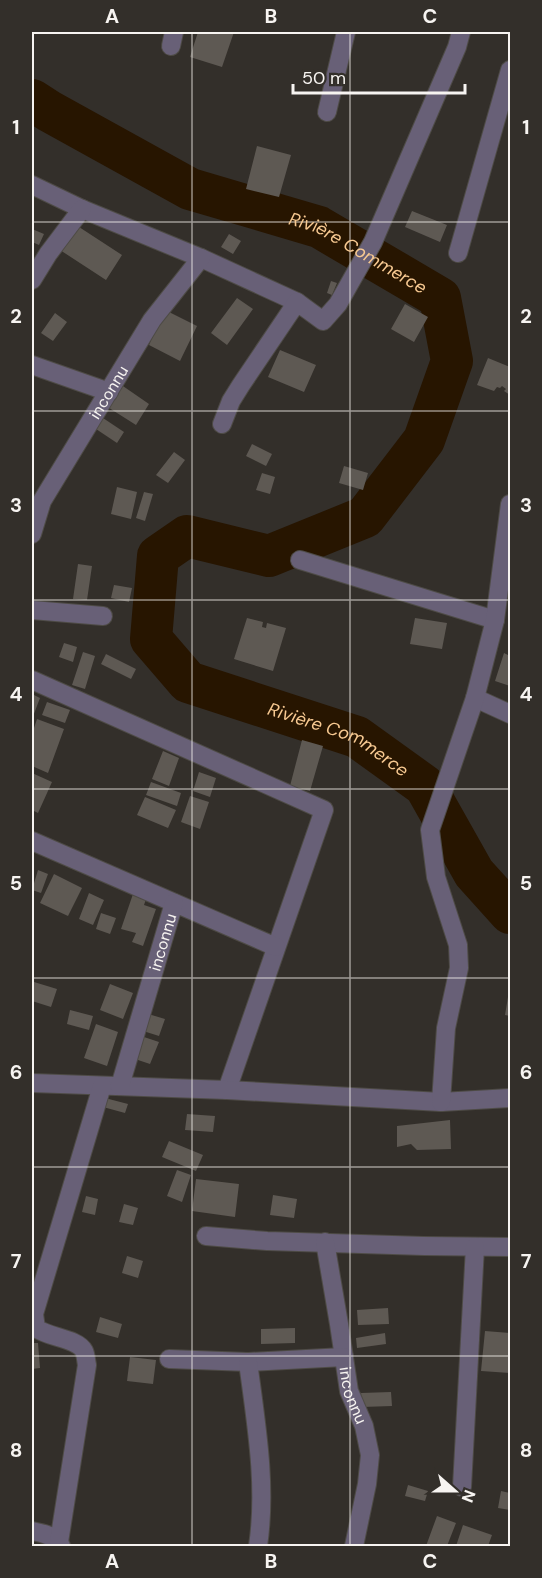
<svg xmlns="http://www.w3.org/2000/svg" width="542" height="1578" font-family="'DM Sans',sans-serif">
<style>
.lines{fill:none;stroke-linecap:round;stroke-linejoin:round}
.river{stroke:#271500;stroke-width:42}
.building{fill:#5e5953}
.minor-casing{stroke:#4e4b46;stroke-width:20}
.minor{stroke:#686077;stroke-width:18}
.grid{fill:none;stroke:#f7f4f1;stroke-width:1.5;stroke-opacity:0.55}
.labels{text-anchor:middle;dominant-baseline:central;stroke-width:6;stroke-linejoin:round;paint-order:stroke}
.street-label{font-size:16px;fill:#f7f4f1;stroke:#332f2a}
.water-label{font-size:18px;font-style:italic;fill:#f7c991;stroke:#332f2a}
.neatline{fill:none;stroke:#f7f4f1;stroke-width:2}
.grid-label{font-size:20px;text-anchor:middle;font-weight:bold;fill:#f7f4f1}
</style>
<rect width="100%" height="100%" fill="#332f2a"/>
<g class="lines">
<path class="river" id="s1" d="M32,100L49,111L190,189L319,227L440,298L452,361L424,440L365,517L269,556L187,536L158,556L151,639L188,682L357,737L425,786L474,873L510,913"/>
</g>
<path class="building" d="M198,32H234L222,67L190,57Z
M257,146L291,155L279,197L246,189Z
M412,211L447,225L440,242L405,227Z
M76,225L122,255L106,280L60,250Z
M32,229L44,234L39,245L32,242Z
M229,234L241,241L233,254L221,247Z
M331,281L337,283L332,295L327,293Z
M237,298L253,309L227,345L211,333Z
M405,304L428,317L414,342L391,329Z
M165,310L197,326L180,361L149,345Z
M55,313L67,322L53,341L41,333Z
M280,350L316,365L304,392L268,377Z
M488,358L510,367V395L504,391L506,389L502,386L500,388L497,387L494,391L477,385Z
M120,384L149,404L136,425L106,406Z
M100,416L124,432L117,443L93,427Z
M252,444L272,454L266,466L246,456Z
M174,452L185,460L168,483L156,475Z
M344,466L368,473L363,490L339,483Z
M262,473L275,477L270,494L256,490Z
M117,487L137,492L131,519L111,514Z
M144,492L153,494L145,521L136,518Z
M78,564L92,566L87,600L73,599Z
M114,585L132,588L129,602L111,598Z
M247,618L263,622L262,627L266,628L267,623L286,628L273,671L234,659Z
M415,618L447,623L442,649L410,644Z
M64,643L77,647L73,662L59,657Z
M83,652L95,656L85,689L72,685Z
M504,653L510,656V686L495,681Z
M106,654L136,669L131,679L101,664Z
M32,694L40,698L32,719Z
M47,702L70,710L65,723L42,715Z
M37,719L64,729L48,773L32,766V734Z
M302,740L323,746L310,791L290,786Z
M163,751L179,758L169,786L152,779Z
M199,772L216,778L210,797L193,791Z
M32,773L52,782L38,813L32,810Z
M151,782L181,793L177,806L146,795Z
M190,796L209,802L200,829L181,822Z
M145,797L176,810L168,828L137,815Z
M38,870L48,874L41,893L32,890Z
M54,874L82,888L68,916L40,903Z
M89,893L104,900L93,925L79,919Z
M133,894L146,899L144,905L156,909L143,946L132,942L136,933L121,929Z
M101,913L116,918L110,934L96,929Z
M34,982L57,989L51,1007L32,1001V990Z
M110,984L133,993L123,1019L100,1010Z
M508,997H510V1016L505,1015Z
M70,1010L93,1016L89,1030L67,1024Z
M145,1013L165,1019L159,1036L140,1030Z
M96,1024L118,1032L107,1066L84,1058Z
M144,1037L159,1042L150,1064L135,1059Z
M105,1098L128,1104L125,1113L103,1107Z
M187,1114L215,1116L213,1132L185,1130Z
M450,1120L451,1149L417,1150L411,1144L397,1147V1126Z
M169,1141L203,1155L196,1171L162,1157Z
M177,1170L191,1175L182,1202L167,1196Z
M196,1179L239,1184L235,1217L192,1211Z
M273,1195L297,1199L294,1218L270,1215Z
M86,1196L98,1199L95,1215L82,1212Z
M124,1204L138,1208L133,1225L119,1222Z
M127,1256L143,1261L138,1278L122,1273Z
M388,1308L389,1324L358,1325L357,1310Z
M100,1317L122,1324L118,1338L96,1332Z
M295,1328V1343L261,1344V1329Z
M485,1331L510,1333V1373L481,1371Z
M385,1333L386,1344L357,1348L356,1338Z
M32,1343H38L40,1368L32,1369Z
M130,1357L156,1360L153,1384L127,1381Z
M391,1392L392,1406L362,1407L361,1393Z
M408,1485L428,1491L425,1501L405,1496Z
M501,1491L510,1493V1510L498,1508Z
M437,1516L456,1523L447,1546H426Z
M463,1525L492,1535L488,1546H456Z"/>
<g class="lines">
<defs>
<g id="minor">
<path d="M171,46L174,32"/>
<path d="M327,112L346,32"/>
<path d="M32,185L82,209L201,258L297,302"/>
<path d="M458,253L510,70"/>
<path d="M32,280L48,254L82,209"/>
<path d="M32,365L109,392"/>
<path d="M222,424L231,401L241,385L297,302L323,321L338,304L373,242L457,47L461,32"/>
<path id="s2" d="M32,534L42,501L152,320L201,258"/>
<path d="M300,560L495,620"/>
<path d="M32,610L103,616"/>
<path d="M32,680L324,810L227,1090"/>
<path d="M475,698L510,714"/>
<path d="M32,841L276,947"/>
<path d="M32,1083L227,1090L441,1102L510,1098"/>
<path id="s3" d="M120,1086L174,903"/>
<path d="M441,1102L446,1028L459,968L458,945L436,877L430,830L475,698L495,620L510,504"/>
<path d="M206,1236L267,1241L424,1246L510,1247"/>
<path id="s4" d="M325,1242L339,1324L349,1391L364,1426L370,1455L367,1484L354,1546"/>
<path d="M169,1359L248,1362L344,1357"/>
<path d="M248,1362C256,1423 267,1485 258,1546"/>
<path d="M462,1487L475,1247"/>
<path d="M32,1531C42,1533 57,1536 61,1546"/>
<path d="M59,1542L87,1365C86,1361 86,1355 84,1351C77,1338 49,1338 36,1328L34,1314L102,1086"/>
</g>
</defs>
<use href="#minor" class="minor-casing"/>
<use href="#minor" class="minor"/>
</g>
<path class="grid" d="M192,32V1546M350,32V1546M32,222H510M32,411H510M32,600H510M32,789H510M32,978H510M32,1167H510M32,1356H510"/>
<g class="labels">
<g class="street-label">
<text stroke="none"><textPath href="#s2" startOffset="162">inconnu</textPath></text>
<text stroke="none"><textPath href="#s3" startOffset="150">inconnu</textPath></text>
<text stroke="none"><textPath href="#s4" startOffset="156">inconnu</textPath></text>
</g>
<g class="water-label">
<text stroke="none"><textPath href="#s1" startOffset="362">Rivière Commerce</textPath></text>
<text stroke="none"><textPath href="#s1" startOffset="1226">Rivière Commerce</textPath></text>
</g>
</g>
<rect width="542" height="1578" fill="none" stroke="#332f2a" stroke-width="66"/>
<g transform="translate(455 1491) rotate(111)" stroke="#332f2a" stroke-width="4.5" paint-order="stroke">
<path d="M0-4.5L10 22L0 15L-10 22Z" fill="#f7f4f1"/>
<text y="-9" font-size="16" font-weight="bold" text-anchor="middle" fill="#f7f4f1">N</text>
</g>
<path d="M293 84v9h172v-9" fill="none" stroke="#f7f4f1" stroke-width="3"/>
<text x="302" y="84" font-size="18" fill="#f7f4f1" stroke="#332f2a" stroke-width="4.5" paint-order="stroke">50 m</text>
<rect x="33" y="33" width="476" height="1512" class="neatline"/>
<g class="grid-label">
<text x="112" y="23">A</text>
<text x="271" y="23">B</text>
<text x="430" y="23">C</text>
<text x="16" y="134">1</text>
<text x="526" y="134">1</text>
<text x="16" y="323">2</text>
<text x="526" y="323">2</text>
<text x="16" y="512">3</text>
<text x="526" y="512">3</text>
<text x="16" y="701">4</text>
<text x="526" y="701">4</text>
<text x="16" y="890">5</text>
<text x="526" y="890">5</text>
<text x="16" y="1079">6</text>
<text x="526" y="1079">6</text>
<text x="16" y="1268">7</text>
<text x="526" y="1268">7</text>
<text x="16" y="1457">8</text>
<text x="526" y="1457">8</text>
<text x="112" y="1568">A</text>
<text x="271" y="1568">B</text>
<text x="430" y="1568">C</text>
</g>
</svg>
